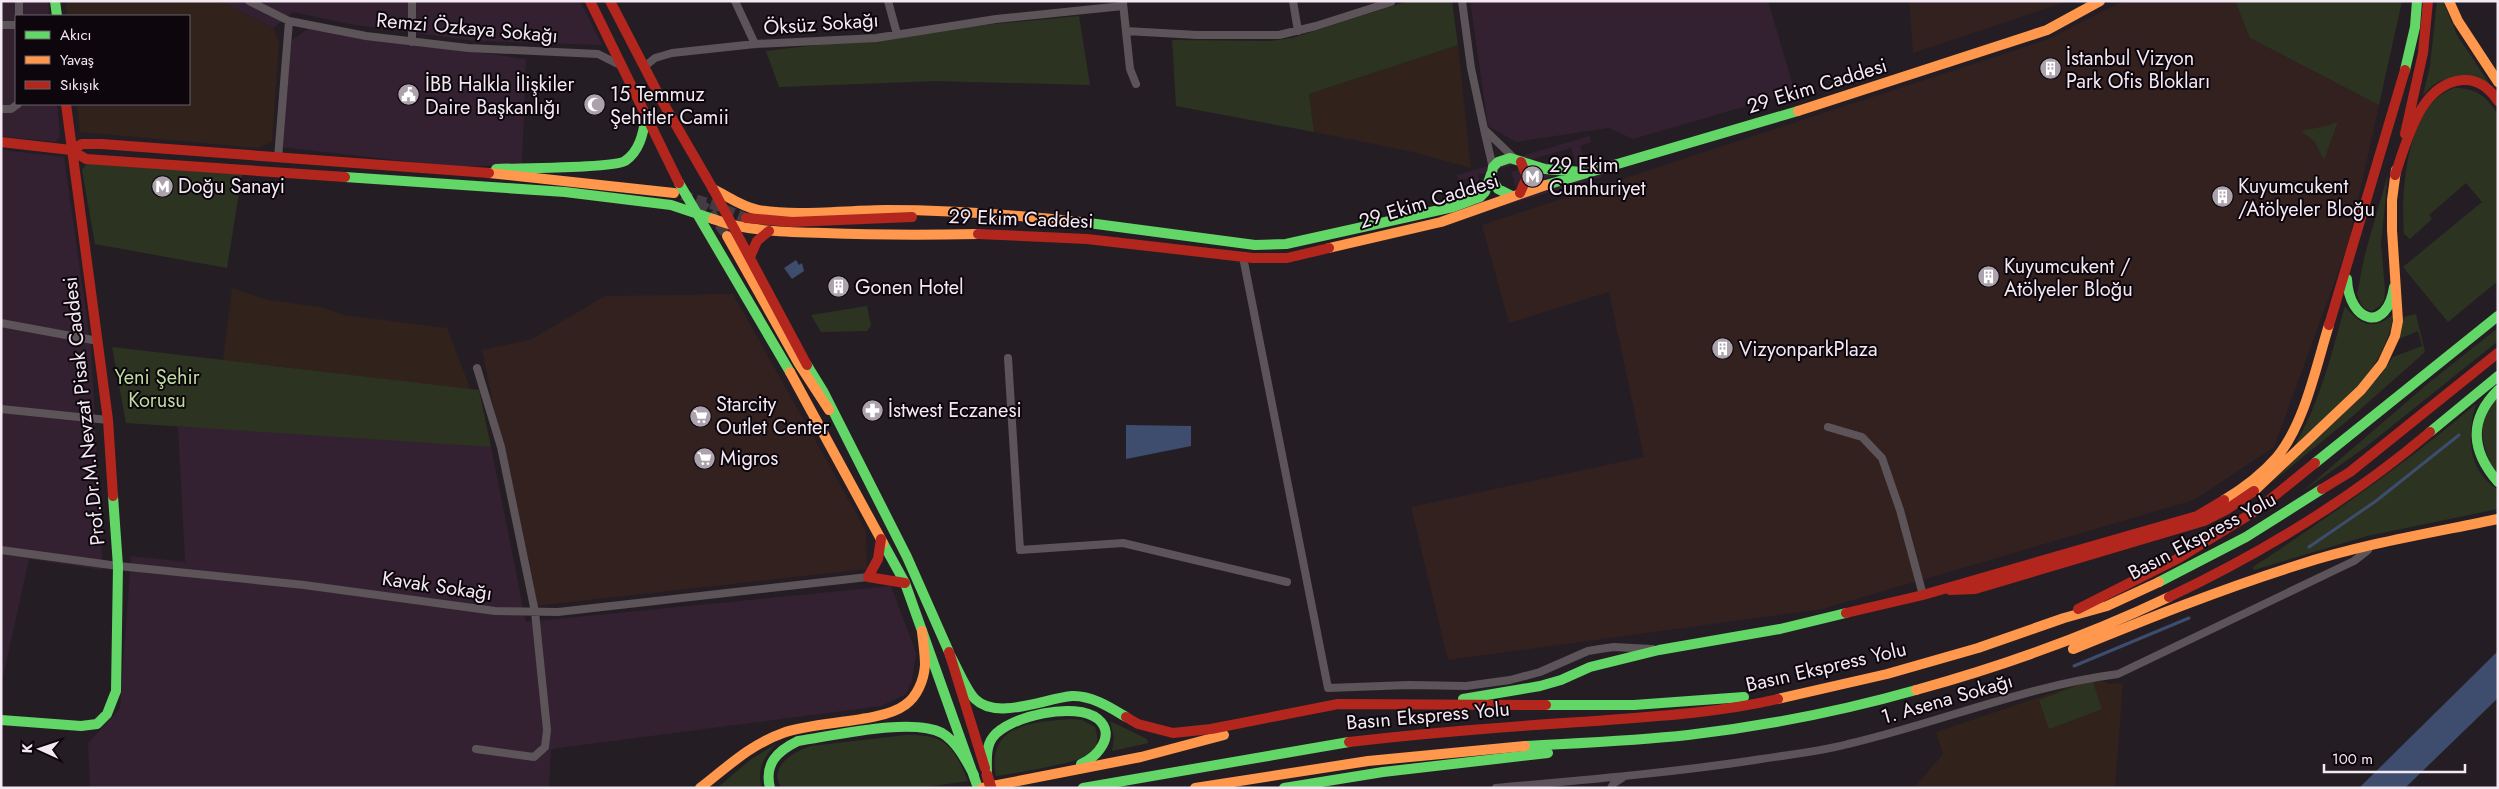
<svg xmlns="http://www.w3.org/2000/svg" width="2499" height="789" font-family="Jost,sans-serif">
<style>
.commercial{fill:#332120}
.built{fill:#332132;fill-rule:evenodd}
.education{fill:#31221b}
.green{fill:#2c3421}
.water{fill:#3e4c6e}
.lines{fill:none;stroke-linecap:round;stroke-linejoin:round}
.stream{stroke:#3e4c6e;stroke-width:3}
.secondary-tunnel{stroke:#433c43;stroke-width:10;stroke-dasharray:10 5;stroke-linecap:butt}
.street{stroke:#5c5458;stroke-width:8}
.fast{stroke:#63d668;stroke-width:10}
.slow{stroke:#ff974d;stroke-width:10}
.jam{stroke:#b3261e;stroke-width:10}
.jam-bridge{stroke:#b3261e;stroke-width:11}
.labels{text-anchor:middle;dominant-baseline:central;stroke-width:4;stroke-linejoin:round;paint-order:stroke}
.street-label{font-size:20px;fill:#f4e9f3;stroke:#0d070d}
.poi-label{font-size:20px;fill:#f4e9f3;stroke:#0d070d;text-anchor:start}
.park-label{font-size:20px;fill:#bedd9c;stroke:#0d070d}
</style>
<rect width="100%" height="100%" fill="#241e24"/>
<path class="commercial" d="M1909,1H2068L1913,53Z
M2123,1H2235L2250,38L2379,105L2348,245L2274,447L2194,500L1822,609L1448,660L1411,507L1644,457L1609,292L1509,323L1482,225L2049,39Z
M733,294L866,531L867,569L534,606L482,350L530,340L605,296Z"/>
<path class="built" d="M1,1H48L49,16H16V104H57L60,136L56,142L1,136Z
M220,1H580L602,45L475,41L349,24L293,12L273,28Z
M1470,1H1768L1795,92L1633,139L1609,128L1516,142L1488,126Z
M308,29L526,59L522,164L457,167L281,147L292,40Z
M1590,136L1591,142L1580,146L1588,174L1600,170L1602,177L1469,216L1478,206L1469,178L1459,181L1457,175ZM1571,148L1580,176L1541,187L1540,180L1565,173L1560,158L1535,165L1533,159ZM1524,162L1526,168L1511,172L1516,187L1530,183L1486,203L1482,189L1486,187L1484,179L1479,180L1478,175Z
M1,150L64,157L91,348L103,570L29,559L1,686Z
M178,426L491,447L526,622L891,586L916,653L912,680L906,694L881,706L551,749L549,788H90L88,743L120,709L131,556L185,562Z"/>
<path class="education" d="M66,1H220L273,28L279,43L272,141L258,148L80,132L77,104H189V16H67Z
M1458,45L1471,168L1413,152L1314,132L1309,94Z
M232,288L267,300L320,307L344,315L447,328L471,390L223,360Z
M2090,680L2103,681L2109,684L2123,683L2115,788H1914L1943,754L1936,732Z"/>
<path class="green" d="M1409,1H1452L1458,45L1309,94L1314,132L1176,106L1172,40L1270,41L1292,38Z
M2235,1H2402L2379,105L2250,38Z
M2437,1H2443L2457,35L2489,83C2459,79 2445,70 2423,95L2430,66Z
M1079,16L1090,85L935,81L779,87L766,51L984,25Z
M2455,88C2477,88 2487,97 2498,115V281L2448,322L2403,267L2482,202L2466,183L2429,215L2432,219L2410,239L2404,234C2401,192 2406,103 2455,88Z
M2338,121L2324,160L2315,142L2301,131L2331,125Z
M98,161L242,174L227,268L95,244L82,170L88,162Z
M2388,174L2381,243L2385,289L2384,300L2381,305L2372,311L2365,309L2361,304L2357,294L2365,254Z
M867,306L871,326L867,331L821,332L811,315Z
M2345,306C2359,325 2375,332 2394,313C2384,375 2335,409 2292,450C2319,406 2331,356 2345,306Z
M2416,314L2425,352L2347,421L2271,483L2380,376L2393,357L2422,346L2418,331L2399,339L2404,317Z
M2498,328V341L2367,446L2302,492L2431,381Z
M112,347L479,390L491,447L126,423Z
M2498,395V474C2492,470 2491,464 2488,458C2479,431 2481,419 2498,395Z
M2476,404C2466,437 2468,469 2498,490V509L2367,536L2254,570L2253,567C2330,516 2405,464 2476,404Z
M2092,680L2102,709L2049,729L2039,700Z
M1072,719L1082,720L1095,727C1098,736 1099,745 1091,753C1082,763 1014,773 996,776C986,724 1033,722 1072,719Z
M1110,721L1147,739L1148,743L1112,751L1114,738Z
M906,735C946,734 953,746 968,781L919,788H782C766,767 795,751 811,746Z
M776,744C764,756 756,771 762,788H717L750,760Z"/>
<path class="water" d="M796,260L799,265L802,263L804,271L792,279L784,268Z
M1126,425L1191,426V446L1126,459Z
M2498,651V698L2405,788H2359Z"/>
<g class="lines">
<path class="stream" d="M2309,547L2376,501L2459,435
M2074,666L2189,618"/>
<path class="secondary-tunnel" d="M682,195L714,205L746,218
M699,203L709,210L727,236"/>
<path class="street" d="M19,1V16
M249,1L289,21L366,36L468,48L598,54L620,65
M412,1V42
M735,1L755,44
M888,1L897,34
M1293,1L1298,31
M1462,1L1471,68L1484,129
M1123,3L1130,69L1136,84
M1,25H16
M1126,31L1197,35H1279L1316,26L1391,2
M644,67L655,58L672,53L755,44L876,38L996,19L1123,6
M1,109H11L18,104
M278,158L289,21
M1493,168L1484,129L1515,159
M1243,257L1328,688L1409,685L1466,686L1510,680L1540,672L1588,651L1600,649L1614,647L1652,649
M1,323L98,341
M1008,358L1020,550L1123,543L1287,582
M1,409L108,420
M1828,427L1862,437L1882,458L1900,510L1923,595
M1,550L118,566L304,585L495,611L558,612L868,577
M476,749L534,757L545,747L547,730L535,612L501,447L477,368
M1496,788C1583,780 1669,773 1755,760C1786,755 1818,752 1848,744C1938,723 2026,686 2118,674L2354,561L2368,550
M1611,788L1614,783L1622,778"/>
<path class="fast" d="M55,1L57,16
M2405,70L2415,27L2417,1
M496,169C516,168 615,168 625,161C640,151 643,133 646,117
M345,177L565,192L671,205L713,219
M679,183L790,372
M1546,185L1798,111
M1512,196L1498,189L1491,178L1493,167L1498,162L1510,158L1545,169L1582,172
M1081,222L1255,245L1286,244L1453,207L1480,197L1485,192L1491,174
M2347,279C2349,323 2387,334 2394,287
M807,365L823,391L907,557L949,652
M2498,390C2468,420 2471,451 2498,482
M2430,432L2498,376
M2315,463L2498,316
M883,543L905,583L978,788
M2159,582L2246,537L2322,489
M950,655C957,667 966,690 975,699C997,721 1046,698 1072,696C1091,695 1111,708 1126,717
M1463,699L1540,686L1561,680L1590,667L1659,650L1780,629L1846,613
M1546,705H1634L1744,697
M1,720L81,726L97,724L107,714L116,691L118,566L113,496
M1525,746C1579,743 1634,741 1688,735C1765,726 1842,711 1916,690
M987,775C987,763 985,747 993,737C1009,716 1076,701 1098,719C1117,735 1097,757 1081,764
M770,788C764,764 777,751 798,741C833,736 912,717 942,733C957,742 966,760 974,775
M1083,788L1349,742
M1284,788L1383,772L1548,753"/>
<path class="slow" d="M2449,1L2458,21L2498,82
M1798,111L2047,30L2100,1
M489,173L674,193
M713,189C727,196 742,207 758,210C796,217 847,210 887,210C952,210 1017,215 1081,222
M713,219C749,232 786,232 824,233C875,235 926,235 978,234
M727,236L799,364L829,410
M1329,248L1441,222L1546,185
M790,372L883,543
M2254,491L2361,390L2382,364L2395,336L2398,321L2392,230V200L2396,170
M2224,500C2244,488 2262,474 2277,457C2305,423 2316,366 2329,325
M2073,649C2147,619 2221,589 2298,565C2363,544 2431,533 2498,519
M1916,690C2003,666 2087,636 2169,597
M1778,699L1887,674L1978,648L2064,618L2107,606L2159,582
M700,788C726,768 751,744 783,733C816,721 881,723 905,705C917,697 924,680 925,665C925,654 923,642 922,631
M982,788L1141,757L1224,735
M1195,788L1368,761L1525,746"/>
<path class="jam" d="M590,1L679,183
M610,1L662,101L713,189L807,365
M66,104L108,420L113,496
M2405,134L2423,53L2428,1
M1,142L71,150L86,159L345,177
M71,150L82,144H101L489,173
M2395,175C2407,141 2420,83 2463,80C2478,79 2490,89 2498,101
M1520,193L1527,177L1521,162
M746,218L792,222L912,217
M978,234L1087,239L1253,258H1287L1329,248
M750,257L757,241L769,231
M2329,325L2405,70
M2322,489L2350,472L2498,353
M881,539L878,559L868,577L905,583
M1950,590L1975,589L2204,521L2226,510L2254,491
M2169,597C2262,553 2351,499 2430,432
M2078,609L2179,558L2257,510L2315,463
M1846,613L1923,595L2197,516L2224,500
M949,652L985,768
M1126,717L1138,724L1173,733L1211,729L1338,704L1546,705
M1349,742C1425,733 1502,727 1579,722C1646,717 1713,714 1778,699"/>
<path class="jam-bridge" d="M987,775L991,788"/>
</g>
<defs>
<symbol id="building-disc" viewBox="-11 -11 22 22"><circle r="9.5" fill="#aba2ab" stroke="#0d070d"/><path d="M-4-6H4V6H1V3H-1V6H-4ZM-2.5-4.3h1.7v1.8h-1.7ZM.8-4.3h1.7v1.8H.8ZM-2.5-1h1.7V.8h-1.7ZM.8-1h1.7V.8H.8Z" fill="#fff"/></symbol>
<symbol id="civic-disc" viewBox="-11 -11 22 22"><circle r="9.5" fill="#aba2ab" stroke="#0d070d"/><path d="M-.6-6.5H3V-4.5H.6V-3L4-1V1h2V6H-6V1h2V-1L-.6-3ZM-1.2 2.5V6h2.4V2.5Z" fill="#fff"/></symbol>
<symbol id="mosque-disc" viewBox="-11 -11 22 22"><circle r="9.5" fill="#aba2ab" stroke="#0d070d"/><path d="M3.5-4.9A6 6 0 1 0 3.5 4.9A5 5 0 1 1 3.5-4.9Z" fill="#fff"/></symbol>
<symbol id="metro-disc" viewBox="-11 -11 22 22"><circle r="9.5" fill="#aba2ab" stroke="#0d070d"/><path d="M-5.5 5V-5H-3L0 0L3-5H5.5V5H3V-.5L0 4L-3-.5V5Z" fill="#fff"/></symbol>
<symbol id="pharmacy-disc" viewBox="-11 -11 22 22"><circle r="9.5" fill="#aba2ab" stroke="#0d070d"/><path d="M-2-6h4v4h4v4h-4v4h-4v-4h-4v-4h4Z" fill="#fff"/></symbol>
<symbol id="supermarket-disc" viewBox="-11 -11 22 22"><circle r="9.5" fill="#aba2ab" stroke="#0d070d"/><path d="M-6-5.5h2.5l.6 2H6L4.5 2H-2.5L-4.4-4H-6ZM-1.5 3.2a1.3 1.3 0 1 0 .1 0ZM3 3.2a1.3 1.3 0 1 0 .1 0Z" fill="#fff"/></symbol>
</defs>
<g fill-rule="evenodd">
<use href="#building-disc" x="2038" y="56" width="25" height="25"/>
<use href="#civic-disc" x="396" y="82" width="25" height="25"/>
<use href="#mosque-disc" x="582" y="92" width="25" height="25"/>
<use href="#metro-disc" x="1520" y="164" width="25" height="25"/>
<use href="#metro-disc" x="150" y="174" width="25" height="25"/>
<use href="#building-disc" x="2210" y="184" width="25" height="25"/>
<use href="#building-disc" x="1976" y="264" width="25" height="25"/>
<use href="#building-disc" x="826" y="274" width="25" height="25"/>
<use href="#building-disc" x="1710" y="336" width="25" height="25"/>
<use href="#pharmacy-disc" x="860" y="398" width="25" height="25"/>
<use href="#supermarket-disc" x="688" y="404" width="25" height="25"/>
<use href="#supermarket-disc" x="692" y="446" width="25" height="25"/>
</g>
<g class="labels">
<g class="street-label">
<text transform="translate(821 24) rotate(-4)">Öksüz Sokağı</text>
<text transform="translate(467 28) rotate(5)">Remzi Özkaya Sokağı</text>
<text transform="translate(1817 86) rotate(-17)">29 Ekim Caddesi</text>
<text transform="translate(1429 201) rotate(-17)">29 Ekim Caddesi</text>
<text transform="translate(1021 219) rotate(2)">29 Ekim Caddesi</text>
<text transform="translate(84 411) rotate(-96)">Prof.Dr.M.Nevzat Pisak Caddesi</text>
<text transform="translate(2202 536) rotate(-28)">Basın Ekspress Yolu</text>
<text transform="translate(437 586) rotate(8)">Kavak Sokağı</text>
<text transform="translate(1826 667) rotate(-13)">Basın Ekspress Yolu</text>
<text transform="translate(1947 699) rotate(-16)">1. Asena Sokağı</text>
<text transform="translate(1428 716) rotate(-5)">Basın Ekspress Yolu</text>
</g>
<g class="poi-label">
<text x="2066" y="58">İstanbul Vizyon<tspan x="2066" dy="23">Park Ofis Blokları</tspan></text>
<text x="425" y="84">İBB Halkla İlişkiler<tspan x="425" dy="23">Daire Başkanlığı</tspan></text>
<text x="610" y="94">15 Temmuz<tspan x="610" dy="23">Şehitler Camii</tspan></text>
<text x="1549" y="165">29 Ekim<tspan x="1549" dy="23">Cumhuriyet</tspan></text>
<text x="178" y="186">Doğu Sanayi</text>
<text x="2238" y="186">Kuyumcukent<tspan x="2238" dy="23">/Atölyeler Bloğu</tspan></text>
<text x="2004" y="266">Kuyumcukent /<tspan x="2004" dy="23">Atölyeler Bloğu</tspan></text>
<text x="855" y="287">Gonen Hotel</text>
<text x="1739" y="349">VizyonparkPlaza</text>
<text x="716" y="404">Starcity<tspan x="716" dy="23">Outlet Center</tspan></text>
<text x="888" y="410">İstwest Eczanesi</text>
<text x="720" y="458">Migros</text>
</g>
<g class="park-label">
<text x="157" y="377">Yeni Şehir<tspan x="157" dy="23">Korusu</tspan></text>
</g>
</g>
<rect width="2499" height="789" fill="none" stroke="#f4e9f3" stroke-width="5"/>
<rect x="15" y="15" width="175" height="90" fill="#0d070d" stroke="#696169"/>
<rect x="25" y="31" width="25" height="8" fill="#63d668" stroke="#696169"/>
<text x="60" y="40" font-size="15" fill="#f4e9f3">Akıcı</text>
<rect x="25" y="56" width="25" height="8" fill="#ff974d" stroke="#696169"/>
<text x="60" y="65" font-size="15" fill="#f4e9f3">Yavaş</text>
<rect x="25" y="81" width="25" height="8" fill="#b3261e" stroke="#696169"/>
<text x="60" y="90" font-size="15" fill="#f4e9f3">Sıkışık</text>
<g transform="translate(40 749) rotate(273)" stroke="#0d070d" stroke-width="4" paint-order="stroke">
<path d="M0-4L9 19L0 12L-9 19Z" fill="#f4e9f3"/>
<text y="-8" font-size="14" font-weight="bold" text-anchor="middle" fill="#f4e9f3">K</text>
</g>
<path d="M2324 764v8h141v-8" fill="none" stroke="#f4e9f3" stroke-width="2.5"/>
<text x="2332" y="764" font-size="15" fill="#f4e9f3" stroke="#0d070d" stroke-width="4" paint-order="stroke">100 m</text>
</svg>
